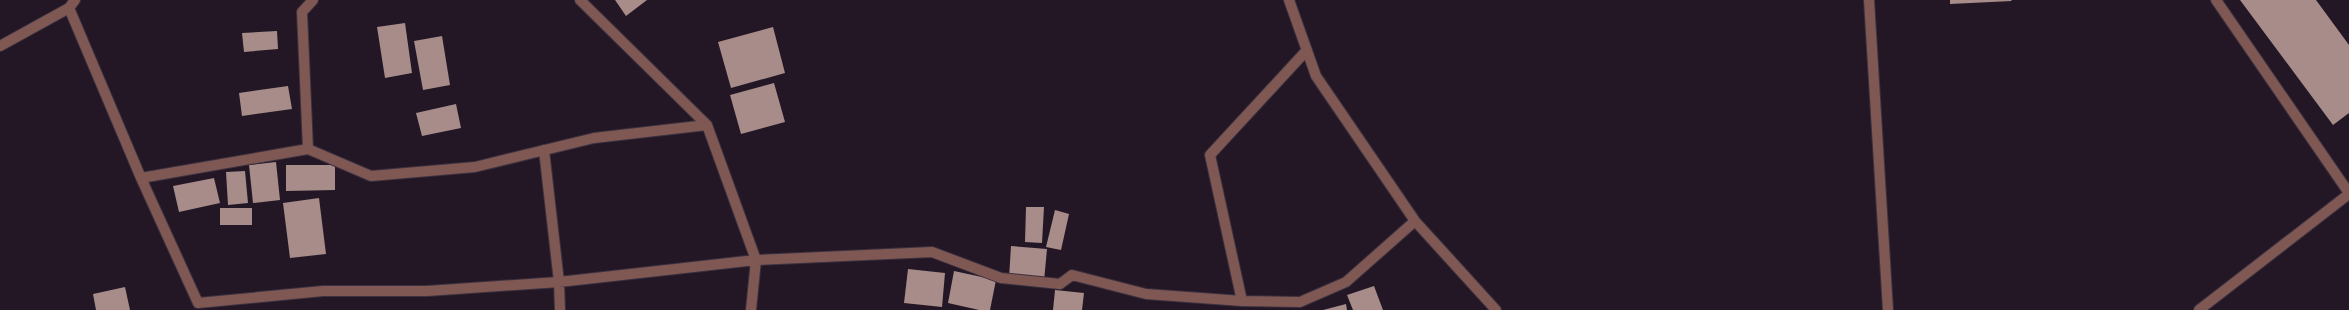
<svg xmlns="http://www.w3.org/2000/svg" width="2349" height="310" font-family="'Space Grotesk',sans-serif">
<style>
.building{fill:#a78c89}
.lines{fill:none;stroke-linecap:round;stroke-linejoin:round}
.minor-casing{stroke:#3c313f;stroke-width:12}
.minor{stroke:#7f5854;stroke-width:10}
</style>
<rect width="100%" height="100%" fill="#231726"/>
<path class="building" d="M615,0H647L626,16Z
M1950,0H2011L2012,1L1950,4Z
M2240,0H2316L2349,45V113L2333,125Z
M405,23L412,73L385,78L377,27Z
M773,27L785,73L731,88L718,42Z
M277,31L278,49L244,52L242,33Z
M442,36L450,85L423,90L414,41Z
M774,83L785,122L741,134L730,95Z
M288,86L292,109L242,116L239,93Z
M456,104L461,128L422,136L416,113Z
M276,162L280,200L253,203L249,165Z
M286,165H335V190L286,191Z
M245,171L248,203L228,205L226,172Z
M214,178L220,203L179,212L173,186Z
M319,198L326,254L290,258L283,203Z
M1026,207H1044L1042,243L1025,242Z
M220,208H252V225H220Z
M1055,210L1069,214L1061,250L1046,247Z
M1011,246L1047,249L1044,281L1009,278Z
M908,269L945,273L942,307L904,303Z
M954,271L996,280L990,310H979L948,303Z
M1374,286L1383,310H1353L1347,295Z
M125,287L130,310H96L93,294Z
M1055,290L1084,293L1082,310H1053Z
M1346,304L1347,310H1323Z"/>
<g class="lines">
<defs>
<path id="minor" d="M580,0L707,125L756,260L751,310
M1289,0L1316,76L1415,221L1496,310
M1869,0L1888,310
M2216,0L2349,193
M69,8L141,178L198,303L323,291H427L559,282L756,260L932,252L1001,278L1060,284L1072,275L1146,294L1242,301
M0,46L69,8L75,0
M1307,50L1210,155L1242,301L1300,302L1346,282L1415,221
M308,149L302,12L313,0
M544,150L559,282L560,310
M141,178L308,149L371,176L475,167L594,138L707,125
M2199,310L2349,194"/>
</defs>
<use href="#minor" class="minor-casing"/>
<use href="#minor" class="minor"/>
</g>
</svg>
